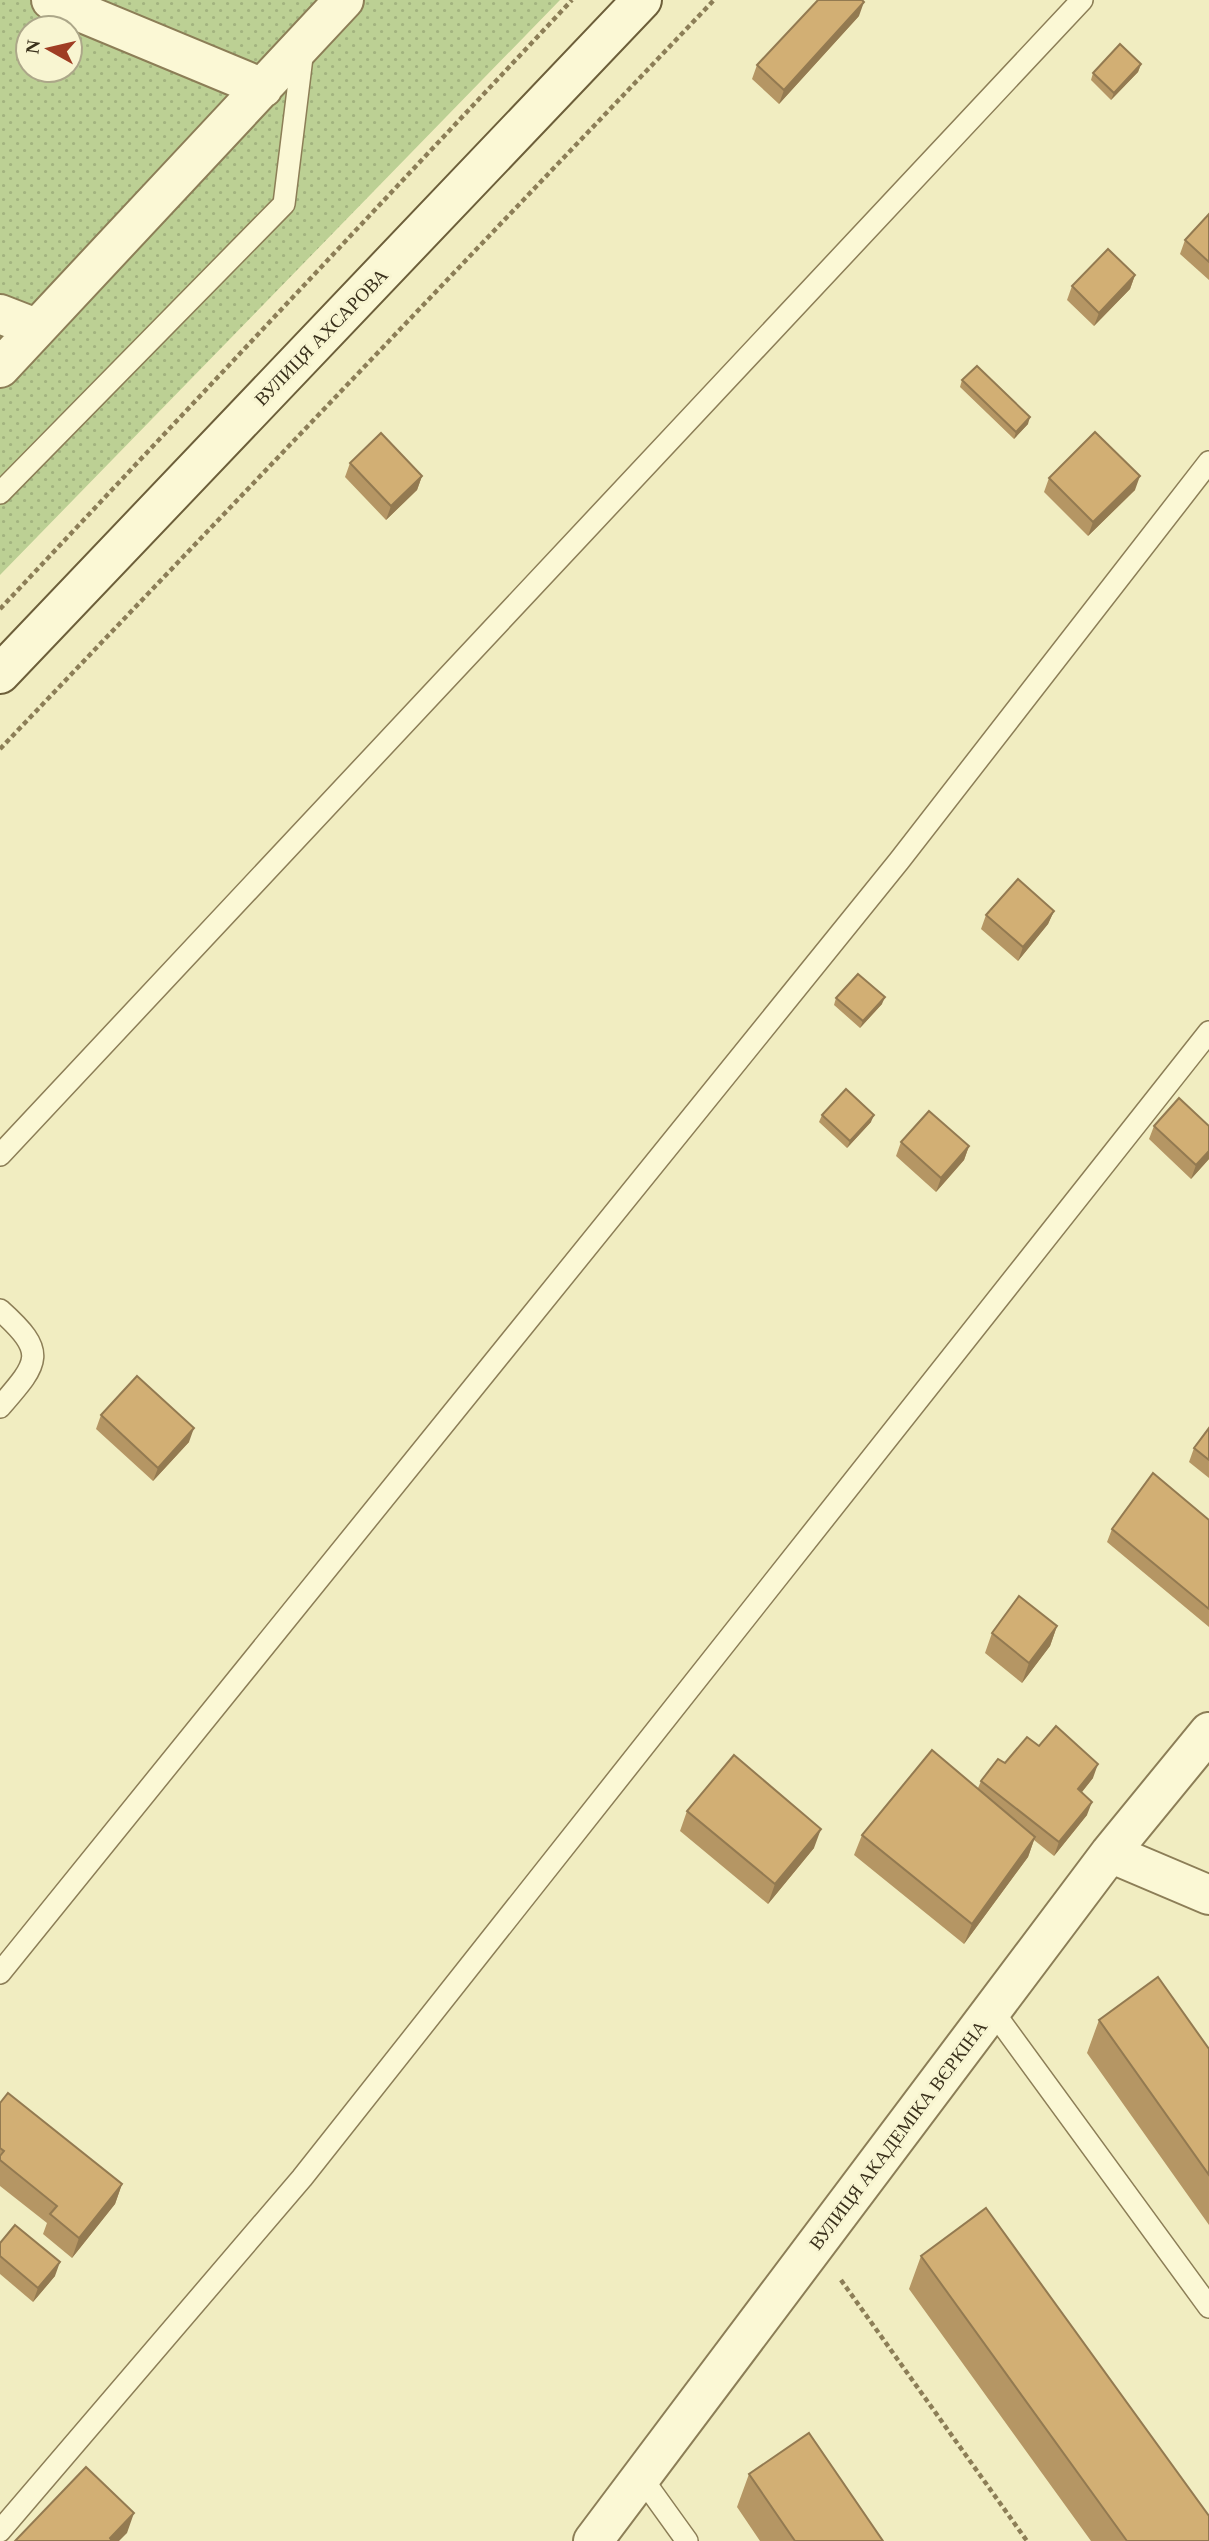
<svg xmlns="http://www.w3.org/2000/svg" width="1209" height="2541" font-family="Georgia,serif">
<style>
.garden{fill:url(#garden-dots);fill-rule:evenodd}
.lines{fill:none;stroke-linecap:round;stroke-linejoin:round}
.lane-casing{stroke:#8c7e57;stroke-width:24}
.street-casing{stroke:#8c7e57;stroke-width:42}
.secondary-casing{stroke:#6d5f3a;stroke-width:42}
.path{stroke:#8c7e57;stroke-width:4.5;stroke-dasharray:5 3.5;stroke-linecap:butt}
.lane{stroke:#fbf8d5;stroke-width:21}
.street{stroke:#fbf8d5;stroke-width:38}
.secondary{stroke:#fbf8d5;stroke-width:38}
.wall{fill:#b59664}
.shaded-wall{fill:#937a51}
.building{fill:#d2af74;stroke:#937a51;stroke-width:2}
.labels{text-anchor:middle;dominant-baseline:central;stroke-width:6;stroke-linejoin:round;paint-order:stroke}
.street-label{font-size:19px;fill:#3a311c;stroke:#f8f5d1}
</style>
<defs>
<pattern id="garden-dots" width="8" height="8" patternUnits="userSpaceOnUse" patternTransform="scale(1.75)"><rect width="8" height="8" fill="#bcd094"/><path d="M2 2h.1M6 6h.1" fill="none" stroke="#a2b37f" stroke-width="1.8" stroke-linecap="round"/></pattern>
</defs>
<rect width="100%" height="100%" fill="#f1edc1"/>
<path class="garden" d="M0,0H560L0,575ZM28,28H70V70H28Z"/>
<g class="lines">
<defs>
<path id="lane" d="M0,493L284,204L303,49
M0,1155L1082,0
M0,1310C48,1353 39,1362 0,1407
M0,1973L899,861L1209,462
M992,2010L1209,2307
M641,2477L687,2541
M0,2531L302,2178L1209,1032"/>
<path id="street" d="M51,0L263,88
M0,314L36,328
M0,368L344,0
M1110,1853L1209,1895
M593,2541L1110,1853L1209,1732"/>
<path id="secondary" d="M0,674L642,0"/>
</defs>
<use href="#lane" class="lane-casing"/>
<use href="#street" class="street-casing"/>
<use href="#secondary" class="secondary-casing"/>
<path class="path" d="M0,609L572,0
M0,749L714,0
M841,2280L1027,2541"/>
<use href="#lane" class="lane"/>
<use href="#street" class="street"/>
<use href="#secondary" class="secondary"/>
</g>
<path class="wall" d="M859,16L779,104L752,79L757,65Z
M1141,64L1138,72L1111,100L1091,80L1093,73Z
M1209,214V280L1180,254L1185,240Z
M1135,275L1130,289L1094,326L1067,300L1072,286Z
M962,380L1028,424L1014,439L960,387Z
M350,463L422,476L417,490L386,520L345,477Z
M1049,478L1135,490L1088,536L1044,492Z
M1054,911L1048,924L1018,961L981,929L986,915Z
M836,998L882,1004L860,1028L834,1005Z
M822,1115L871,1122L847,1148L819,1122Z
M1154,1126H1209V1159L1191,1179L1149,1139Z
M901,1142L969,1146L964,1160L936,1192L896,1156Z
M101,1415L189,1442L153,1481L96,1429Z
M1209,1428V1478L1189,1462L1194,1448Z
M1209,1520V1627L1107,1542L1112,1529Z
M1057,1626L1050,1646L1022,1683L985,1653L992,1633Z
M1039,1746L1093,1778L1082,1792L1087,1815L1054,1856L1034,1840L1028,1857L964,1944L854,1855L862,1835L978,1788L981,1781L1005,1763Z
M687,1811L814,1848L768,1904L680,1831Z
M1099,2020L1209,2049V2225L1087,2053Z
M0,2103L122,2184L115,2204L72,2258L43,2234L47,2223L0,2186Z
M0,2243L55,2276L33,2302L0,2274Z
M921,2256L1209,2541H1091L909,2289Z
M749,2474L883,2541H760L737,2507Z"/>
<path class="shaded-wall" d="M864,2L859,16L779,104L784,90Z
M1141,64L1138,72L1111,100L1114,93Z
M1135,275L1130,289L1094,326L1099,313Z
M1030,417L1028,424L1014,439L1016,432Z
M422,476L417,490L386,520L391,506Z
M1140,476L1135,490L1088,536L1093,522Z
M1054,911L1048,924L1018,961L1023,947Z
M885,997L882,1004L860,1028L863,1021Z
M874,1115L871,1122L847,1148L850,1141Z
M969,1146L964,1160L936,1192L941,1178Z
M1209,1151V1159L1191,1179L1196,1165Z
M194,1428L189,1442L153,1481L158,1468Z
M1057,1626L1050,1646L1022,1683L1029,1663Z
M1098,1764L1093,1778L1073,1803L1078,1789Z
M1092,1802L1087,1815L1054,1856L1059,1842Z
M821,1829L814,1848L768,1904L775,1884Z
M1035,1837L1028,1857L964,1944L972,1924Z
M122,2184L115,2204L72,2258L79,2238Z
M60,2262L55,2276L33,2302L38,2288Z
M134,2513L127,2533L119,2541H109L110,2538Z"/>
<path class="building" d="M818,0H862L864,2L784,90L757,65Z
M1120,44L1141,64L1114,93L1093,73Z
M1209,214V262L1185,240Z
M1108,249L1135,275L1099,313L1072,286Z
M977,366L1030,417L1016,432L962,380Z
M1095,432L1140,476L1093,522L1049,478Z
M381,433L422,476L391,506L350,463Z
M1018,879L1054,911L1023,947L986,915Z
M858,974L885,997L863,1021L836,998Z
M846,1089L874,1115L850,1141L822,1115Z
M1179,1098L1209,1126V1151L1196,1165L1154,1126Z
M929,1111L969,1146L941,1178L901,1142Z
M137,1376L194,1428L158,1468L101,1415Z
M1209,1428V1460L1194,1448Z
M1153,1473L1209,1520V1609L1112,1529Z
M1019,1596L1057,1626L1029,1663L992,1633Z
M1056,1726L1098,1764L1078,1789L1092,1802L1059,1842L981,1781L998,1759L1005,1763L1027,1737L1039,1746Z
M932,1750L1035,1837L972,1924L862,1835Z
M734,1755L821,1829L775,1884L687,1811Z
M1158,1977L1209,2049V2175L1099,2020Z
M8,2093L122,2184L79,2238L50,2214L57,2206L0,2160V2156L4,2151L0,2148V2103Z
M986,2208L1209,2516V2541H1127L921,2256Z
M15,2225L60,2262L38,2288L0,2256V2243Z
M809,2433L883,2541H795L749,2474Z
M86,2467L134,2513L110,2538L112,2541H15Z"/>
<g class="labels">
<g class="street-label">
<text transform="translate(321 337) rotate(-46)">ВУЛИЦЯ АХСАРОВА</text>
<text transform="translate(898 2135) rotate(-53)">ВУЛИЦЯ АКАДЕМІКА ВЄРКІНА</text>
</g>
</g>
<g transform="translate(49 49) rotate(278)"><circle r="33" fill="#f8f5d1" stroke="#aca789" stroke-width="2"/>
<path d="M0-5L12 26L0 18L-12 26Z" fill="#9f3d23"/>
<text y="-10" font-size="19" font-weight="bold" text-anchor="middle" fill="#3a311c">N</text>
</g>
</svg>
